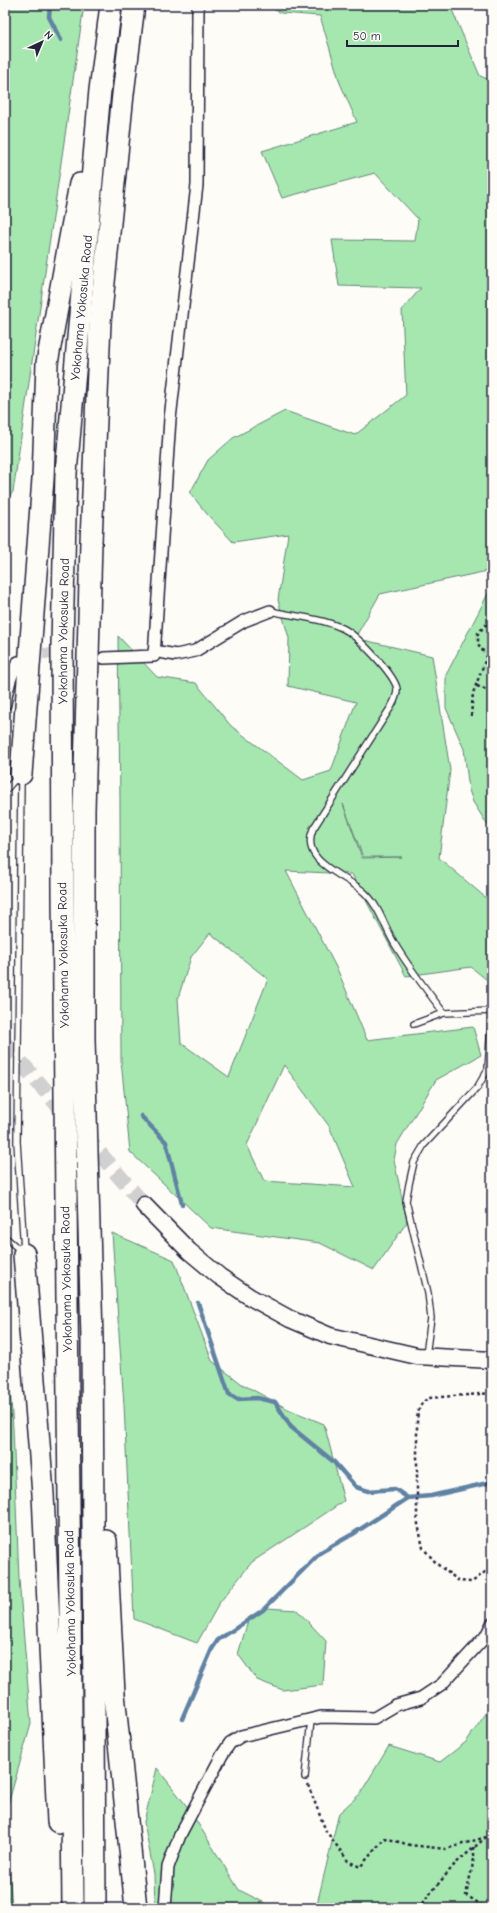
<svg xmlns="http://www.w3.org/2000/svg" width="497" height="1913" font-family="'Comic Neue',sans-serif">
<style>
.green{fill:#a6e7b0;stroke:#648476;fill-rule:evenodd}
.lines{fill:none;stroke-linecap:round;stroke-linejoin:round}
.stream{stroke:#6082a3;stroke-width:4.5}
.street-tunnel{stroke:#d1d0d1;stroke-width:11;stroke-dasharray:11 5.5;stroke-linecap:butt}
.secondary-tunnel{stroke:#d1d0d1;stroke-width:16;stroke-dasharray:16 8;stroke-linecap:butt}
.lane-casing{stroke:#22223b;stroke-width:8}
.street-casing{stroke:#22223b;stroke-width:14}
.secondary-casing{stroke:#22223b;stroke-width:19}
.highway-casing{stroke:#22223b;stroke-width:24}
.path{stroke:#22223b;stroke-width:2.5;stroke-dasharray:3 3;stroke-linecap:butt}
.lane{stroke:#fdfcf7;stroke-width:5.5}
.street{stroke:#fdfcf7;stroke-width:11}
.secondary{stroke:#fdfcf7;stroke-width:16}
.highway{stroke:#fdfcf7;stroke-width:21}
.labels{text-anchor:middle;dominant-baseline:central;stroke-width:3;stroke-linejoin:round;paint-order:stroke}
.street-label{font-size:13px;fill:#22223b;stroke:#fdfcf7}
</style>
<rect width="100%" height="100%" fill="#fdfcf7"/>
<filter id="ink" filterUnits="userSpaceOnUse"><feTurbulence type="fractalNoise" baseFrequency=".025" numOctaves="2"/><feDisplacementMap in="SourceGraphic" scale="8" xChannelSelector="R" yChannelSelector="G"/><feConvolveMatrix kernelMatrix="1 2 1 2 8 2 1 2 1" color-interpolation-filters="sRGB"/></filter>
<g filter="url(#ink)">
<path class="green" d="M5,5H84L13,492L5,501Z
M266,5H450L480,76L492,81V570L380,594L355,638L432,656L450,770L439,858L492,903V973L487,980L471,967L406,976L352,874L286,871L338,971L367,1040L473,1027L481,1055L436,1080L397,1144L394,1160L407,1222L374,1270L320,1243L211,1228L130,1152L121,1060L120,800L118,636L157,677L196,683L231,726L303,780L331,771L356,702L288,686L289,638L278,600L288,534L233,542L207,514L190,493L208,460L233,438L285,411L355,435L406,395L402,310L421,288L339,286L332,240L415,241L418,219L375,173L282,198L262,151L357,122L340,83L320,16L281,13ZM343,804L363,857H402L362,858ZM210,933L268,979L229,1077L181,1043L178,998L191,957ZM284,1065L329,1126L355,1187L264,1181L247,1145Z
M492,586V832L473,802L469,790L464,749L446,708V675Z
M112,1233L174,1260L212,1361L242,1384L288,1409L324,1424L344,1501L252,1562L220,1602L197,1643L134,1619L124,1405Z
M5,1321L13,1428L19,1579L31,1724L5,1815Z
M267,1608L297,1610L326,1641L323,1685L283,1690L257,1680L238,1654L249,1618Z
M492,1705V1908H309L317,1904L339,1813L360,1794L389,1746L440,1762L466,1742Z
M157,1768L189,1809L239,1890L275,1908H155L154,1874L144,1822Z
M5,1816L12,1908H5Z"/>
<g class="lines">
<path class="stream" d="M50,5L49,17L61,40
M141,1116L166,1142L182,1204
M198,1303L229,1394L237,1399L257,1398L275,1402L291,1427L334,1462L356,1487L368,1491L395,1489L408,1498
M182,1719L212,1649L218,1640L263,1610L321,1552L353,1534L408,1498L431,1496L492,1482"/>
<path class="street-tunnel" d="M27,657L39,653L92,657"/>
<path class="secondary-tunnel" d="M5,1044L68,1117
M84,1135L144,1205"/>
<defs>
<path id="lane" d="M270,611C293,616 320,618 342,628C356,634 395,675 397,689C397,695 394,702 391,707L313,829C299,863 345,874 365,893C380,907 385,929 396,946C410,969 427,991 444,1013
M21,779L17,1142L24,1250
M5,791L18,776
M414,1024L444,1013L492,1011L488,1069L477,1088L424,1145L414,1162L409,1184L406,1201L428,1293L431,1318L426,1355
M5,1237L21,1251
M305,1777L311,1720"/>
<path id="street" d="M154,651L176,655L195,651L244,621L270,611
M104,658L154,656L170,419L197,185L198,5
M5,704C7,689 10,675 18,662
M165,1908L168,1867L180,1835L222,1755L230,1743L241,1736L321,1717L374,1718L396,1705L421,1698L442,1684L486,1636L492,1624"/>
<path id="secondary" d="M144,1205L189,1251L219,1276L250,1297L290,1319L330,1336L417,1356L492,1360"/>
<g id="highway">
<path d="M21,774L43,479L47,363L80,184"/>
<path d="M24,1254L43,1494L58,1822"/>
<path d="M106,1541L114,1694L136,1908"/>
<path id="s1" d="M73,1908L63,893L62,645L66,473L100,90L111,5"/>
<path d="M95,1908L92,1339L84,1039V811L91,542L100,322L123,94L134,5"/>
</g>
</defs>
<use href="#lane" class="lane-casing"/>
<use href="#street" class="street-casing"/>
<use href="#secondary" class="secondary-casing"/>
<use href="#highway" class="highway-casing"/>
<path class="path" d="M492,621L487,624L478,633V644L483,651L492,653
M477,686L492,692
M471,716L473,693L488,653
M492,1393L429,1398C420,1403 419,1408 417,1418V1519L423,1548L437,1564L459,1581L472,1582L485,1572H492
M308,1785L326,1831L348,1861L360,1867L385,1838L410,1845L446,1849L486,1837
M474,1847V1859L466,1895L486,1908
M418,1908L455,1864L492,1832"/>
<use href="#lane" class="lane"/>
<use href="#street" class="street"/>
<use href="#secondary" class="secondary"/>
<use href="#highway" class="highway"/>
</g>
</g>
<g class="labels">
<g class="street-label">
<text stroke="none"><textPath href="#s1" startOffset="1601">Yokohama Yokosuka Road</textPath></text>
<text stroke="none"><textPath href="#s1" startOffset="1277">Yokohama Yokosuka Road</textPath></text>
<text transform="translate(63 955) rotate(-91)">Yokohama Yokosuka Road</text>
<text transform="translate(66 1279) rotate(-91)">Yokohama Yokosuka Road</text>
<text transform="translate(70 1603) rotate(-91)">Yokohama Yokosuka Road</text>
</g>
</g>
<rect width="497" height="1913" fill="none" stroke="#fdfcf7" stroke-width="20"/>
<rect x="10" y="10" width="477" height="1893" fill="none" stroke="#22223b" stroke-width="1.5" filter="url(#ink)"/>
<g transform="translate(42 42) rotate(44)" stroke="#fdfcf7" stroke-width="3" paint-order="stroke">
<path d="M0-3L7 15L0 10L-7 15Z" fill="#22223b"/>
<text y="-6" font-size="11" font-weight="bold" text-anchor="middle" fill="#22223b">N</text>
</g>
<path d="M347 40v6h111v-6" fill="none" stroke="#22223b" stroke-width="2"/>
<text x="353" y="40" font-size="12" fill="#22223b" stroke="#fdfcf7" stroke-width="3" paint-order="stroke">50 m</text>
</svg>
